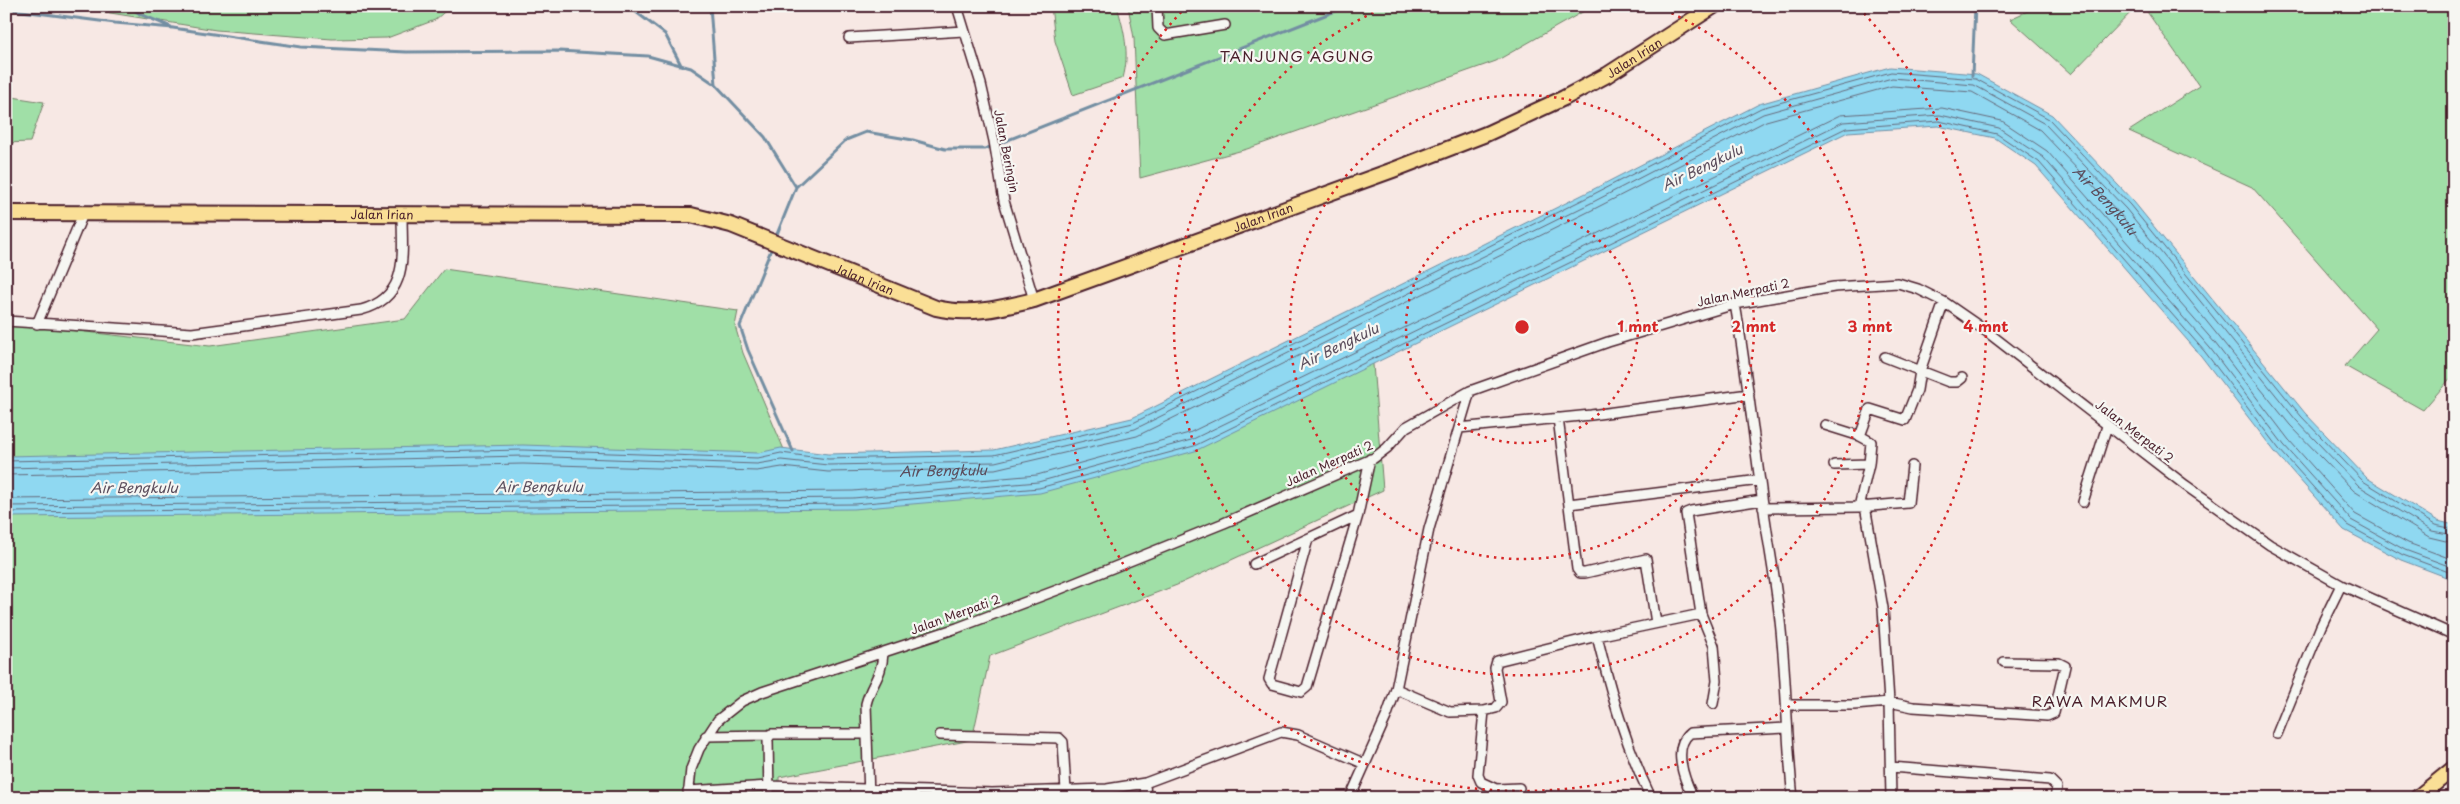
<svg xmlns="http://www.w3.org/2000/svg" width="2460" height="804" font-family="'Playpen Sans',sans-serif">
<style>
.green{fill:#a0dfa7;stroke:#757f69}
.water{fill:#8fd8f1;stroke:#738ea2}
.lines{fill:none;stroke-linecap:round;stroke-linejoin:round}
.shore{stroke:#66697a;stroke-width:1}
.stream{stroke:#738ea2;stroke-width:3}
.street-casing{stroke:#4a1f2b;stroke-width:12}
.primary-casing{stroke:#4a1f2b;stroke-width:18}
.street{stroke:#f6f6f2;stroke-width:9}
.primary{stroke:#fadf96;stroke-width:14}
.ring{fill:none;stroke:#d62828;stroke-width:2.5;stroke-dasharray:2.5 5}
.labels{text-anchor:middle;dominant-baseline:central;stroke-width:4.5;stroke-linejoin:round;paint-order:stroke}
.street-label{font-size:12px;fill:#4a1f2b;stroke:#f6f6f2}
.water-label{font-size:14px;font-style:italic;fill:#5b4d5c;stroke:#f6f6f2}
.quarter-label{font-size:15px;letter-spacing:1px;fill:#4a1f2b;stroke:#f6f6f2}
.centre{fill:#d62828;stroke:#f6f6f2;stroke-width:2.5}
.ring-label{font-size:15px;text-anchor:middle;font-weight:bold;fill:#d62828;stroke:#f6f6f2;stroke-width:4.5;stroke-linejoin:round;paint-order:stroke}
</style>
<rect width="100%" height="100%" fill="#f7e8e4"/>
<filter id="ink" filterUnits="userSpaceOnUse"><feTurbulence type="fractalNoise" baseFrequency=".02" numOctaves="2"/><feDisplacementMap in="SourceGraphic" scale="10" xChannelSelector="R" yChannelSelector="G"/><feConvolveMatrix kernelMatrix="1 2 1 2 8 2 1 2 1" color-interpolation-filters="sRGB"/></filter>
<g filter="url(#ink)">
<path class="green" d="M67,6H451L435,20L387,38L332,39L216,30Z
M1051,6H1117C1124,30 1130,53 1123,78L1073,95L1055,41Z
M1128,6H1593L1496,61L1247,149L1140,178L1134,38Z
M2039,6H2137L2071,74L2010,19Z
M2143,6H2454V374L2423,410L2345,366L2377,329L2252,187L2129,131L2199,86Z
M6,96L44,102L30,142L6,143Z
M444,269L738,311L735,326L743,353L791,466L840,500L1372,352L1383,490L1177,585L990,656L972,740L779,777V798H6V323L210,346L405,319Z"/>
<path class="water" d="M1890,67L1977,74L2052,115L2134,202L2305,413L2367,478L2438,521L2454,525V580L2401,560L2344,530L2275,452L2201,356L2036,166L1995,138L1938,126L1848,132L1195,451L1040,493L854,509L6,517V456L523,445L758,453L781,448L828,454L994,450L1132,418L1588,192L1759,104Z"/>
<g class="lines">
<g class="shore">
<path d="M6,461L523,450L758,458L781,453L828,459L994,455L1133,423L1590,196L1761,108L1891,72L1976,79L2049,119L2130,205L2301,416L2363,481L2435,525L2454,529"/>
<path d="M6,468L523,456L757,464L781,460L828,465L995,462L1135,429L1593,202L1763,114L1892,78L1974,85L2045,124L2126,209L2296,420L2359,486L2432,531L2454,535"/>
<path id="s1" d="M6,475L523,464L757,471L782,467L828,472L995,469L1137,436L1596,208L1766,121L1892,86L1972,92L2040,130L2120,214L2290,425L2354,491L2429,537L2454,543"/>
<path d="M6,499L853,491L1037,475L1189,433L1840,115L1942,108L2002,121L2047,151L2215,343L2289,440L2355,514L2408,543L2454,560"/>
<path d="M6,506L853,498L1038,482L1191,440L1843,122L1940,115L1999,128L2043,157L2210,348L2284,445L2351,520L2405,550L2454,568"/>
<path d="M6,512L854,504L1039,488L1194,446L1846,128L1939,121L1997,134L2039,162L2205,352L2279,449L2347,525L2403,555L2454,574"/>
</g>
<path class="stream" d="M129,6L140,14L171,27
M628,6L665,34L681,65
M710,6L716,85L765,137L796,187
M6,9L115,23L173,28L301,47L406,52L559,51L648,56L691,68L716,85
M1972,76L1975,6
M775,239L796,187L846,140L866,132L913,140L945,149H985L1348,6
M773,245L740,326L748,350L793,451"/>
<defs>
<path id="street" d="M957,6L981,84L994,141L1004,201L1034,300
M1157,6L1158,28L1165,35L1225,25
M849,38L964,31
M1735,304C1747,372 1754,442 1764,511C1770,555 1779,598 1782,642C1787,694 1787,746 1793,798
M6,321L192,333L361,310C410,297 402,254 402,215
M37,324L83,214
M1885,357L1949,382H1957L1962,378
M1558,418L1577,569L1580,573H1585L1646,559L1656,623
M1825,425L1860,436
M1459,428L1470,391
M1869,464L1871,442L1860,436L1870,409L1905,420L1917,390L1920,371L1944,302
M1834,465L1869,464L1859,507
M2083,502L2107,426
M1569,504L1760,480
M1865,506L1883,608L1889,702L1891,798
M1763,508L1859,507L1908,503L1912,466
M1308,539L1269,679L1272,684L1301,692L1307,687L1358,515L1370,459
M1254,564L1358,515
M1597,636C1611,693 1625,744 1651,798
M1396,689L1450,712L1484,711
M1713,704L1717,681L1714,646L1701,614L1686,513L1691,511L1762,500
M1787,705H1854L1889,702L1913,707L2047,716L2054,713L2065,666L2059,663L2004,662
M2277,734L2321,626L2341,585
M940,735L1059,738L1063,742L1066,791
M706,736L770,735
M1891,767L2050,780L2057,787L2055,798
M1145,783L1146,798
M1496,789L1519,788
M688,791L769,786L992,793L1107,789L1145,783L1281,732L1298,735L1365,764
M1692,795C1684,779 1672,747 1690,733L1787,728
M688,798L691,769L699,749L718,720L742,701L762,692L957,628L1060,589L1224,523L1374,458L1387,448L1406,427L1470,391L1608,342L1735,304L1834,287L1898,283L1918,289L1944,302L1986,331L2185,485L2270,545L2341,585L2454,635
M769,798L768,739L771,734H867
M869,798L866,704C871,683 882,677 883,653
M1350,798L1387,715L1396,689L1429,529L1459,428L1591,415L1749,394
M1497,798L1496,789L1481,782L1478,775L1484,711L1496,708L1501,702L1495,668L1497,661L1597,636L1701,614"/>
<g id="primary">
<path id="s2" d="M6,213L691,215L731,225L936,308C970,316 1001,308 1034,300L1393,170L1486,134L1564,98L1607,75L1714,6"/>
<path d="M2417,798L2454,768"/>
</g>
</defs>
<use href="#street" class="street-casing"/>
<use href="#primary" class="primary-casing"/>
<use href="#street" class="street"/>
<use href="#primary" class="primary"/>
</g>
</g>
<g class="ring">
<circle cx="1522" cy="327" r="116"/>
<circle cx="1522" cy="327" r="232"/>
<path d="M1658 7A348 348 0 1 1 1386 7"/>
<path d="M1859 8A464 464 0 1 1 1185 8"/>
</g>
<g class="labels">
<g class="street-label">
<text stroke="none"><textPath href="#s2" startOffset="1695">Jalan Irian</textPath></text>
<text transform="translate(1007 151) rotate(79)">Jalan Beringin</text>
<text stroke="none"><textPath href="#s2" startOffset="376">Jalan Irian</textPath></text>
<text stroke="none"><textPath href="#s2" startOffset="1290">Jalan Irian</textPath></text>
<text stroke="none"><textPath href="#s2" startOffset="870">Jalan Irian</textPath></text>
<text transform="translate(1743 292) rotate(-12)">Jalan Merpati 2</text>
<text transform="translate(2135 431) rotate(37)">Jalan Merpati 2</text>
<text transform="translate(1329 463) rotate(-24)">Jalan Merpati 2</text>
<text transform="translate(955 614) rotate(-20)">Jalan Merpati 2</text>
</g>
<g class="water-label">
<text transform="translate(1702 167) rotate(-26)">Air Bengkulu</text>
<text stroke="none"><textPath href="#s1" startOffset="2224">Air Bengkulu</textPath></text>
<text transform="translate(1338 346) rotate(-26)">Air Bengkulu</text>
<text stroke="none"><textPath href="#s1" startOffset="938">Air Bengkulu</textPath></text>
<text x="539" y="486">Air Bengkulu</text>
<text x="134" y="487">Air Bengkulu</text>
</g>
<g class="quarter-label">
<text x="1297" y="55">TANJUNG AGUNG</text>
<text x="2100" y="700">RAWA MAKMUR</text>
</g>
</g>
<circle cx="1522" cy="327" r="8" class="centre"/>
<g class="ring-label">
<text x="1638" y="332">1 mnt</text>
<text x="1754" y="332">2 mnt</text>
<text x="1870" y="332">3 mnt</text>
<text x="1986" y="332">4 mnt</text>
</g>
<rect width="2460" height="804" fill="none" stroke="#f6f6f2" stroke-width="25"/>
<rect x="12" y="12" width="2435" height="779" fill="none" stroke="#4a1f2b" stroke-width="2" filter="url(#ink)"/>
</svg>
